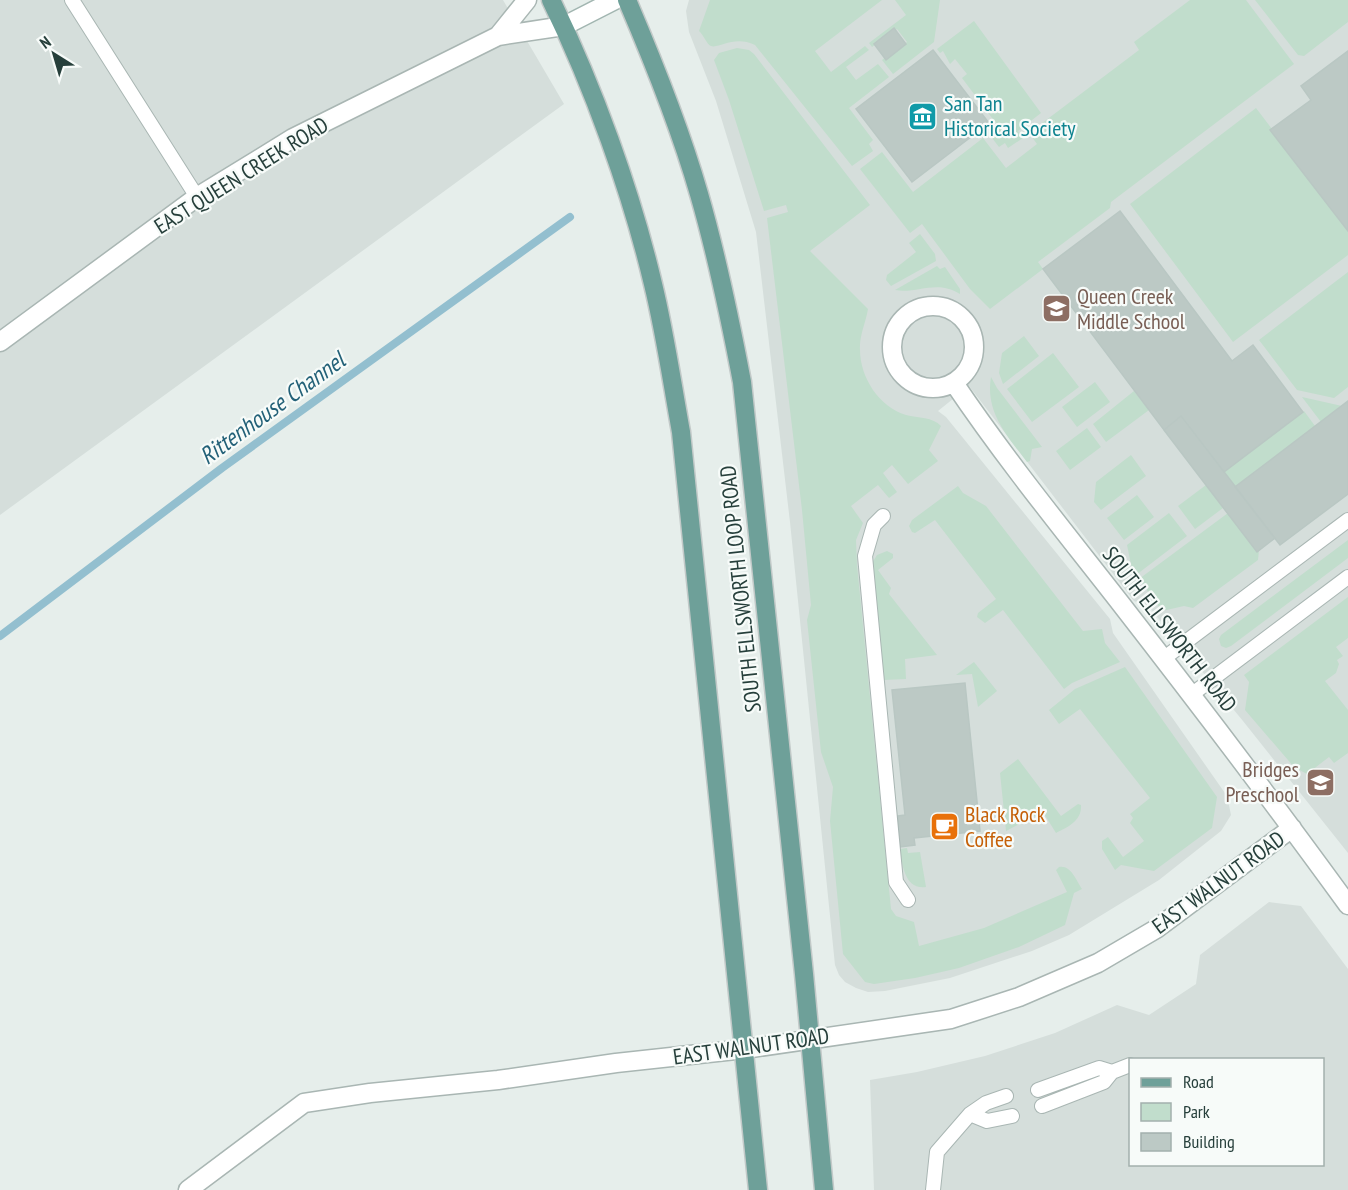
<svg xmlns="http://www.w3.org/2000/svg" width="1348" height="1190" font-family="'PT Sans Narrow',sans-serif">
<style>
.built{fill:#d5dedb;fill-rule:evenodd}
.green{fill:#c1ddcc}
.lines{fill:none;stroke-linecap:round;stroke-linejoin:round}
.stream{stroke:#93bfcf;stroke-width:8}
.building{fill:#bcc9c5;stroke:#b9c7c3;stroke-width:1.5}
.service-casing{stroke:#a9b6b3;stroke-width:16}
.minor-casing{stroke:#a9b6b3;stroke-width:21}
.tertiary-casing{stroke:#a9b6b3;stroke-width:21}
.secondary-casing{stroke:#a2b6b1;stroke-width:21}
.primary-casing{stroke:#c2c9c8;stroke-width:21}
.service{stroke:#fff;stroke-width:14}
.minor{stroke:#fff;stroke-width:18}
.tertiary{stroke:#fff;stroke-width:18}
.secondary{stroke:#fff;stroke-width:18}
.primary{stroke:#6ea099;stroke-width:18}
.labels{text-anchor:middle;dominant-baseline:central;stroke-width:4.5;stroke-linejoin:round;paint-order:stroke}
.culture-label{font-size:22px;fill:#0d838f;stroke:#f7fbf9;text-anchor:start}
.street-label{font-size:22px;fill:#263f3b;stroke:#f7fbf9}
.education-label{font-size:22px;fill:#785e54;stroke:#f7fbf9;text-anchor:start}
.food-label{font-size:22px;fill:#c56008;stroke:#f7fbf9;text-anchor:start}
.water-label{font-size:24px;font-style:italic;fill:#236178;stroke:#f7fbf9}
</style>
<rect width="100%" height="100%" fill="#e6eeeb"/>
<path class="built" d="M0,0H503L564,104L0,515Z
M689,0H1348V853L1243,721L1149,607L1134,601L969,386L938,411L946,417L1110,619L1113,633L1227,796L1231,815L1221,831L1159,880L1069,935L1032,951L950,978L885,991L868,992L856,988L845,982L839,975L835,965L790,522L756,232L716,101L689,32L686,11Z
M1269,902L1301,906L1348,969V1190H874L870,1080L917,1072L985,1056L1055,1033L1117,1005L1149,1015L1196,984L1200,955ZM1130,1060H1322V1164H1130Z"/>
<path class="green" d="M710,0H882L815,51L831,72L865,46L869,50L846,67L856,80L878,64L889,77L849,108L873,140L869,144L873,151L852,166L755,45C734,35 719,49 711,46C707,45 703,34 699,31Z
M895,0H940L934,42L893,74L882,60L907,42L897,29L872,47L869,43L906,15Z
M1190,0H1246L1294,64L1111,202L1110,208L1038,262L1043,269L990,309L970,289L922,224L910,233L860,169L882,152L913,192L983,138L1006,168L1037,144L1029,133L1139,50L1134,42Z
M1255,0H1348V22L1304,56L1298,55Z
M974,21L1041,113L1018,131L1023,138L1008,148L1005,143L999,147L989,134L998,126L962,78L967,74L955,59L950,64L943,51L940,53L937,49Z
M737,48L749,50L754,54L870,205L810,251L868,309C866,322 859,336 860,350C860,377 879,407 906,415C918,418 933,417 941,426L929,450L938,461L908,484L892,465L883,473L897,492L889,498L878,485L851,506L863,523L856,540L857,565L891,909L896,916L914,922L919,946L984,928L1067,892L1056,870L1059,867C1071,865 1076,880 1082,889L1074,893L1065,925L1019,947L959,968L915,978L874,984L865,982L843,954L830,821L833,787L821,752L807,620L811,605L802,510L767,218L788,212L786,205L764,211L729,100L714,60L719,53Z
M1256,108L1272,129L1271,131L1348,231V255L1233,342L1130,204Z
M920,234L935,254L936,261L891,286L886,280L887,275L916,252L909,243Z
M937,266L940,269L945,267L960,289V294C936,279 918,294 895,290Z
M1348,272V387L1334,398L1297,390L1259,340Z
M1024,336L1039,356L1003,384L999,373L1002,353Z
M1053,353L1079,387L1032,422L1007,389Z
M991,377L997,388L1042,447L1032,449L1030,461L1027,462C1007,436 985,412 991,377Z
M1095,382L1110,402L1077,427L1062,407Z
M1134,391L1149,410L1106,442L1093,424Z
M1302,397L1342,406L1321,422Z
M1304,411L1315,426L1235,487L1224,472Z
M1087,428L1101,447L1070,470L1056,451Z
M1131,455L1146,476L1101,510L1094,502L1096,482Z
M1206,485L1223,508L1195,529L1178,506Z
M958,486L963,493L986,506L1083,631L1102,629L1105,643L1120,662L1072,683L1064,689L1003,610L985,623L977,617L978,613L996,599L935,520L915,533L912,532L909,526L912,520Z
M1137,495L1154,517L1124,540L1107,518Z
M1169,513L1187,536L1136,575L1132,569L1127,545Z
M1228,513L1259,550L1258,560L1193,608L1184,606L1162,611L1139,579Z
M1348,540V558L1231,646L1226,648L1221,646L1219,639L1221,635Z
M887,551L893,554V558L878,570L891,588L889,594L937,655L905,659L906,679L884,680L872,563L877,555Z
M1348,597V638L1336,647L1343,656L1337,660L1339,664L1336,673L1325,681L1348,710V753L1334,763L1329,757L1307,774L1294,767L1245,710L1249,682L1244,675Z
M974,662L997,691L978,707L972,674L956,675Z
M1125,667L1217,797L1212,828L1154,871L1121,865L1115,870L1102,849V841L1108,837L1123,857L1144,841L1130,823L1133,818L1130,814L1150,798L1080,709L1059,724L1049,710L1075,689Z
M1018,759L1061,816L1078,804L1081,805C1082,821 1068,827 1056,833L1043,812L1006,831L1000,773Z
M907,848L908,853L920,852L926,887C905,890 902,865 900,849Z"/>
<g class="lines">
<path class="stream" d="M0,636L222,468L570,217"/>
</g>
<path class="building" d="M894,28L906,44L886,60L874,44Z
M933,50L989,123L912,182L856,109Z
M1348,51V231L1270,130L1311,100L1301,86Z
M1120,211L1232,361L1253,345L1303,412L1224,472L1181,416L1164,430L1043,269Z
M1348,401V494L1280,545L1235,487Z
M1181,416L1275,538L1257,552L1164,430Z
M965,683L980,831L914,838L915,845L900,847L898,816L905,815L892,690Z"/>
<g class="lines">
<defs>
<path id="service" d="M72,0L197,197
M883,516L874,525L865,556L896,882L908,900
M1163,659L1348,520
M1191,695L1348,577
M1038,1090L1099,1068L1112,1072L1130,1065
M1042,1106L1104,1082L1112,1072
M970,1114L987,1121L1012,1116
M933,1190L937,1152L970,1114L986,1103L1006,1096"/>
<path id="minor" d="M498,36L527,0
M0,342L197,197L293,138L498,36L564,26
M188,1190L304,1103L370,1093L498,1080L616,1063L745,1049"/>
<path id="tertiary" d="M892 347a41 41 0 1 1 82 0a41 41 0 1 1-82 0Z
M954,383C1006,460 1064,531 1121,604C1198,703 1274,803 1348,905
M745,1049L951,1019L1019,997L1098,963L1156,929L1292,828"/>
<path id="secondary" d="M564,26L615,0"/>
<path id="primary" d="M551,0C593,86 631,191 653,284C665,333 672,383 681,432L758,1190
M627,0C654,63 680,128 699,194C717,256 730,319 742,382L804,974L824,1190"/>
</defs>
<use href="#service" class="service-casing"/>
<use href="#minor" class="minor-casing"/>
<use href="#tertiary" class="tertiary-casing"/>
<use href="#secondary" class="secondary-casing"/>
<use href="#primary" class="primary-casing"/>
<use href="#service" class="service"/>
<use href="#minor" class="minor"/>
<use href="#tertiary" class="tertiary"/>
<use href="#secondary" class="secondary"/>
<use href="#primary" class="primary"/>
</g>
<defs>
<symbol id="museum-square" viewBox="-11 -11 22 22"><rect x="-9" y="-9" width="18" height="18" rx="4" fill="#0f9aa8" stroke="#f7fbf9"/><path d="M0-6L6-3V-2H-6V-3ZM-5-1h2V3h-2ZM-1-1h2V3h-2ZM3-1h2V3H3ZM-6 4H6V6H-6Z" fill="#fff"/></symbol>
<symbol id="school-square" viewBox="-11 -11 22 22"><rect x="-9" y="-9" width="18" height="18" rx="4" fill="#8d6e63" stroke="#f7fbf9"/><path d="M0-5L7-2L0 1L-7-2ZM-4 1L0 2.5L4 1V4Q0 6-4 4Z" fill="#fff"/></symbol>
<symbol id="cafe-square" viewBox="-11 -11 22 22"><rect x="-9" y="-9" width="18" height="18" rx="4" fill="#e8710a" stroke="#f7fbf9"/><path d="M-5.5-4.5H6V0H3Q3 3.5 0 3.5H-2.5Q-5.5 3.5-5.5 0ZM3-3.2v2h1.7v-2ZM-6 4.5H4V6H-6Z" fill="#fff"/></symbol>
</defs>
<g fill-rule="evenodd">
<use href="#museum-square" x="906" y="100" width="33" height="33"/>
<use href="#school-square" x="1040" y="292" width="33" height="33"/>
<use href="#school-square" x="1304" y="766" width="33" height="33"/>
<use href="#cafe-square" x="928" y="810" width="33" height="33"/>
</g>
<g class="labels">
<g class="culture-label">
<text x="944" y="103">San Tan<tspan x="944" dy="25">Historical Society</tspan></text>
</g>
<g class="street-label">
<text transform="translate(241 175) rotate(-32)">EAST QUEEN CREEK ROAD</text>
<text transform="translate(740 589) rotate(-96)">SOUTH ELLSWORTH LOOP ROAD</text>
<text transform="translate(1170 629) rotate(52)">SOUTH ELLSWORTH ROAD</text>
<text transform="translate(1218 882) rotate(-36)">EAST WALNUT ROAD</text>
<text transform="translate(751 1046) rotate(-8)">EAST WALNUT ROAD</text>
</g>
<g class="education-label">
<text x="1077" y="296">Queen Creek<tspan x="1077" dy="25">Middle School</tspan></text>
<text x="1299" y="769" text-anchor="end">Bridges<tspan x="1299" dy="25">Preschool</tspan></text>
</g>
<g class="food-label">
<text x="965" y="814">Black Rock<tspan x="965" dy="25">Coffee</tspan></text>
</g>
<g class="water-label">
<text transform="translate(272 408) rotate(-36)">Rittenhouse Channel</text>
</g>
</g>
<rect x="1129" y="1058" width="195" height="108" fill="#f7fbf9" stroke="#a3b0ad" stroke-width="1.5"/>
<rect x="1141" y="1078" width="30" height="9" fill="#6ea099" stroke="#a3b0ad" stroke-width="1.5"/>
<text x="1183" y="1088" font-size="18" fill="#263f3b">Road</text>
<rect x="1141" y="1103" width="30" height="18" fill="#c1ddcc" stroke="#a3b0ad" stroke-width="1.5"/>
<text x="1183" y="1118" font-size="18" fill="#263f3b">Park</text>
<rect x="1141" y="1133" width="30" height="18" fill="#bcc9c5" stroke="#a3b0ad" stroke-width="1.5"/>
<text x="1183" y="1148" font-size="18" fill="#263f3b">Building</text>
<g transform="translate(54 54) rotate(323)" stroke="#f7fbf9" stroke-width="4.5" paint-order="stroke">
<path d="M0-4.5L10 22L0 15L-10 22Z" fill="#263f3b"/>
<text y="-9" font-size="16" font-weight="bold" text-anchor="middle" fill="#263f3b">N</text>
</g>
</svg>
